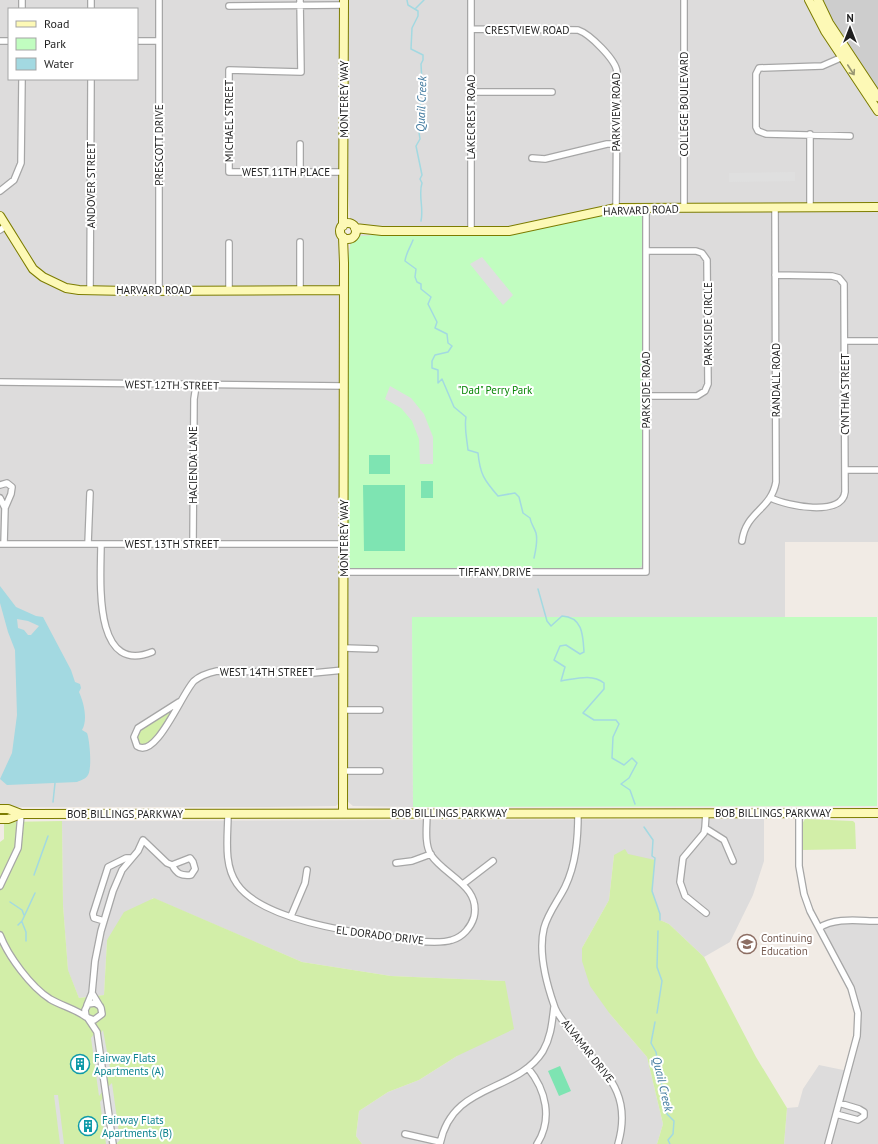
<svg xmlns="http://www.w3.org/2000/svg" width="878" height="1144" font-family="'PT Sans',sans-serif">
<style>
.residential{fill:#dddcdc;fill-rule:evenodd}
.religious{fill:#cdcdcd}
.grass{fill:#d2eea8}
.park{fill:#c1fdc0}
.pitch{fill:#7ee4b2}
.parking{fill:#dfdfdf}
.water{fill:#a3d9e1;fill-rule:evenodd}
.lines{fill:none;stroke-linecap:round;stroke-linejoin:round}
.stream{stroke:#a3d9e1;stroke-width:1.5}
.street-casing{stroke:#a6a6a6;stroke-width:8}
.secondary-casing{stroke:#7c7c00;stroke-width:10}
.street{stroke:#fff;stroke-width:5.5}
.secondary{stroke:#fdf9b6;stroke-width:8}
.oneway{stroke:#999772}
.labels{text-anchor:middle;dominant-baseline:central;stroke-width:4;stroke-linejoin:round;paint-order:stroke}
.street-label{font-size:11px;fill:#1f1f1f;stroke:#fff}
.park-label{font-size:11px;fill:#088605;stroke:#fff}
.education-label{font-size:11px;fill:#785e54;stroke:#fff;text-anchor:start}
.culture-label{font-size:11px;fill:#0d838f;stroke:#fff;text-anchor:start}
.water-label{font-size:12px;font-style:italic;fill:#3d779d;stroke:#fff}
</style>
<rect width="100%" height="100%" fill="#f1ebe5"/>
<path class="residential" d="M0,0H341V224L338,231L341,240L339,803L336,806L269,807H0ZM9,9H137V79H9Z
M348,0H806L821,33L878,118V542H785V617H412L413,807L353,806L347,801L348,260L350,243L355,238L357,232L356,225L350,220L348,189Z
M764,819V861L753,895L730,942L704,957L669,924L660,920V914L652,891L654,860L614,855L609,900L582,948L610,1014L647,1057L663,1124L657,1144H362L356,1136L359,1111L388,1092L419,1080L457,1056L505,981L391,976L302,962L153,898L107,940L104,995L79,998L68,971L63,905L62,821Z
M878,921V1144H784L787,1108L798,1107L803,1089L819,1065L848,1071L854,1046L856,1004L819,928L828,923Z"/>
<path class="religious" d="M822,0H878V90L834,23Z"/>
<path class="grass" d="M176,706L155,739L144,745L139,744L137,739L138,734L144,727Z
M805,819L853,821L855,823L856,849L802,850V824Z
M62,821L63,905L68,970L79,998L104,995L107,940L124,912L154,898L302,962L391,976L505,981L514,1029L457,1056L419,1080L388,1092L359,1111L356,1136L362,1144H0V842L4,839V822Z
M625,849L628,854L655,860L652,891L660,914V920L669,924L704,957L756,1057L787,1108L784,1144H657L663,1124L647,1057L610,1014L590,986L582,961V948L609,900L614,855Z"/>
<path class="park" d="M636,211L641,213L643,218V563L641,567L637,569L350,568L347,566L348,260L351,241L360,236L392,234H501L615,212Z
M412,617H877V806L413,807Z"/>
<path class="pitch" d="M369,455H390V474H369Z
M421,481H433V498H421Z
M363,485H405V551H364Z
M560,1066L571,1091L559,1096L548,1071Z"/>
<path class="parking" d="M795,172V181L729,182V173Z
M482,257L513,295L503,305L470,264Z
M390,386L411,398L424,414L433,437V464H420L419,439L412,421L401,408L385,399Z
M103,1030L110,1068L106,1073L101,1033Z
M94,1034L103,1091L99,1096L91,1038Z
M112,1083L120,1140L116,1144L108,1087Z
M54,1095H58L64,1144H60Z
M104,1097L110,1144H106L100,1102Z"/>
<path class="water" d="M0,586L16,607L36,616L43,617L71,670L75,682L80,684L81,688L79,692C84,703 88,720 82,730L87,733C90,741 92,769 88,775C86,779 81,780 77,782L7,785L0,779L12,753L17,715L15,650L8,632L0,603ZM17,619L28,621L39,626L31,635H28L24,630L18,628Z"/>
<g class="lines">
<path class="stream" d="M407,0L408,5L418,11V16L412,28L411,49L423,55V60L421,64L422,81L419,97L421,108L418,126L420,139L416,146L422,175L420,179L422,183C418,195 424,208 421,221
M416,8L424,0
M413,240C410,248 406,253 405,261L416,269L415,277L417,282L421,284V289L431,297L428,304L437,322L435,328L447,334L448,343L452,346L448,352L435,355L432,361V368L438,370V383L442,379L454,407L466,417C464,428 467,439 468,450L478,453C480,474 484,480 498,496L515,493L519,497L523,513L530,518C531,524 534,527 536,533C538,541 536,549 534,558
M538,589L547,621L551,626L562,616C583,617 583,636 584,652L580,654L566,645L560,646L554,660L565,667L561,681C575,679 592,673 604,683V689L583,713L594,720H616L619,724L613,737L612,758L624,765L632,758L637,763L629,778L621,784L630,790L635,804
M53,802L55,783
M644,827L653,840L652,856L655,858L652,891L660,914V920
M34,875L48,836
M10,902L22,910L24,915
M22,922L26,932V941
M18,925L22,921L35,893
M657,1013L662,981L657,967L658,931
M655,1022L651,1043L656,1052L667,1114L674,1121L673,1134L668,1140L670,1144"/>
<defs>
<path id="street" d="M22,0V9
M159,0V290
M300,0L301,72L229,70V172H344
M684,0V208
M229,6L344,5
M91,9V0
M472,29L578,30C590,34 616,60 617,72L616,208
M0,41H9
M137,41H159
M845,56L822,66L759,68L756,74V127L758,131L766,134L850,136
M471,92H552
M810,134V208
M300,144V172
M532,158L545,159L607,144H617
M0,191L14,180L21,163L22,79
M0,230L6,226
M471,231V0
M229,243V290
M646,251H696L702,253L707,260L708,384L705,391L697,396H646
M90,290L91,79
M300,290V242
M845,341H878
M0,382L344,386
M845,470H878
M0,485L7,483L12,487L11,494L5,508
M0,498L5,508L4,544
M771,498C787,506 842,517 845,492L844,284L839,278L832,276L775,275
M742,541C746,511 771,510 776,482L775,208
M0,544H344
M88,544L90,493
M101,544C101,577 92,676 152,652
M193,544L194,399L196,386
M344,572H646V208
M344,648L375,649
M179,702L138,728L134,737L137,746C156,760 182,693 194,681C201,675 208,673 217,671L313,673L344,670
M343,710H380
M343,771H380
M228,813C228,837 223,864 237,884C261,919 349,932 389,937C406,940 436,945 452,940C463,937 471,927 474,917C481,886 445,876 431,855C424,844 427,825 427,813
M578,813C578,839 576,864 565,887C558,901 548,913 544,928C538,952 546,982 554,1005C556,1012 562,1020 567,1026C595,1067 635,1085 618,1144
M706,813L705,828L704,833L683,858L680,882L685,896L706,913
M799,813V866L804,894L810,911L851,988L858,1013L857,1036L828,1144
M705,828L724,840L733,861
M396,863L412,861L431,854
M463,884L493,861
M0,886L18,848L21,814
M291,916L305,883L307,870
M104,921L94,918L93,914L108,867L126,858H130
M819,928C835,917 859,921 878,921
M0,935C8,956 31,987 50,999C62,1006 75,1009 86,1017
M92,993L101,1008L102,1014L94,1020L86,1017L85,1010L88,1004L95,1003L100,1006
M87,1005L92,993L95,961L101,931L113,891L122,870L138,851L143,840L167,863L172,865L190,858L193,862L195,869L191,875C181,876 177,874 172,865
M87,1017L97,1032L113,1144
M528,1068C546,1090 553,1119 537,1144
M836,1114L858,1120L864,1116V1112L859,1109L839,1103
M405,1134L440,1142
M440,1144C452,1082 516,1094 543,1051C551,1037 552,1023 554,1007"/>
<path id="secondary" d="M809,0L825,31L878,111
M818,0L829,23L878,97
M0,216L33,269L43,277L66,288L79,290L129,291L344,290
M340 231a8 8 0 1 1 16 0a8 8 0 1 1-16 0Z
M343,226L344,0
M355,228L382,231H509L616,208L878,207
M343,237L344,263L343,813
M0,809H8L21,814
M0,819H8L21,814L878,813"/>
</defs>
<use href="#street" class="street-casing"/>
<use href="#secondary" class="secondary-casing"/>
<use href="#street" class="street"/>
<use href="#secondary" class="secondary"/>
</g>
<defs><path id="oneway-shaft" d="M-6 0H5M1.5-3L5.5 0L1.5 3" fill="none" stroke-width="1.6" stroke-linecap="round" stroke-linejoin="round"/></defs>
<use class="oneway" href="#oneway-shaft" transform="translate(851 70) rotate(57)"/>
<defs>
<symbol id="university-ring" viewBox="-11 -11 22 22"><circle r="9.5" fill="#fff" stroke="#8d6e63" stroke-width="1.5"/><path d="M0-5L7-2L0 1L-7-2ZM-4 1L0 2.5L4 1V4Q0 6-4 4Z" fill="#8d6e63"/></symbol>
<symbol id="building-ring" viewBox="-11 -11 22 22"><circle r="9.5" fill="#fff" stroke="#0f9aa8" stroke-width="1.5"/><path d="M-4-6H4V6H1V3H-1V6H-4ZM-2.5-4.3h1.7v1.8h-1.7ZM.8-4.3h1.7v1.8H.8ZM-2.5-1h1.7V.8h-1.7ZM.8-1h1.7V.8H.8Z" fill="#0f9aa8"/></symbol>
</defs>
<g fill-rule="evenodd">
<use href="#university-ring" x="736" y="933" width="22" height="22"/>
<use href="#building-ring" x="69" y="1053" width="22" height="22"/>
<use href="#building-ring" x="77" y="1115" width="22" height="22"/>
</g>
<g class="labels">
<g class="street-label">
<text x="527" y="30">CRESTVIEW ROAD</text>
<text transform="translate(344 99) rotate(-90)">MONTEREY WAY</text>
<text transform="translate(684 104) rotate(-90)">COLLEGE BOULEVARD</text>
<text transform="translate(616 112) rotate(-90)">PARKVIEW ROAD</text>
<text transform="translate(471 117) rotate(-90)">LAKECREST ROAD</text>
<text transform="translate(229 121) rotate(-90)">MICHAEL STREET</text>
<text transform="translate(159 145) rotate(-90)">PRESCOTT DRIVE</text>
<text x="286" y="172">WEST 11TH PLACE</text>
<text transform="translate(91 185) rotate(-90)">ANDOVER STREET</text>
<text transform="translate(641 210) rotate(-2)">HARVARD ROAD</text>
<text x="154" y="290">HARVARD ROAD</text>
<text transform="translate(708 324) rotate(-90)">PARKSIDE CIRCLE</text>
<text transform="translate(776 380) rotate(-90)">RANDALL ROAD</text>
<text transform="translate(172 385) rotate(1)">WEST 12TH STREET</text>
<text transform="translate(646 390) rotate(-90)">PARKSIDE ROAD</text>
<text transform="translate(845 394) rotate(-90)">CYNTHIA STREET</text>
<text transform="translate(193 465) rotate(-90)">HACIENDA LANE</text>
<text transform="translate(344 538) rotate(-90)">MONTEREY WAY</text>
<text x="172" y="544">WEST 13TH STREET</text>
<text x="495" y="572">TIFFANY DRIVE</text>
<text x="267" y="672">WEST 14TH STREET</text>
<text x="449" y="813">BOB BILLINGS PARKWAY</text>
<text x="773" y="813">BOB BILLINGS PARKWAY</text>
<text x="125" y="814">BOB BILLINGS PARKWAY</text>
<text transform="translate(380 935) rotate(7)">EL DORADO DRIVE</text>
<text transform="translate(588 1051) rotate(52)">ALVAMAR DRIVE</text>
</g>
<g class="park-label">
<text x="495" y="390">"Dad" Perry Park</text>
</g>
<g class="education-label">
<text x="761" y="938">Continuing<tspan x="761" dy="13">Education</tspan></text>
</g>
<g class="culture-label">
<text x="94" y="1058">Fairway Flats<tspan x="94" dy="13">Apartments (A)</tspan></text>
<text x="102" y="1120">Fairway Flats<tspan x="102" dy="13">Apartments (B)</tspan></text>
</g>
<g class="water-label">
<text transform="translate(421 104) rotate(-88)">Quail Creek</text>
<text transform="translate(663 1084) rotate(77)">Quail Creek</text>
</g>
</g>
<rect x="8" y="8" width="130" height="72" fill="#ffffff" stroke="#a5a5a5"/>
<rect x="16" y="21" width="20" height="6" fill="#fdf9b6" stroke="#a5a5a5"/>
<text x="44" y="28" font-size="12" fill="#1f1f1f">Road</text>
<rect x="16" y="38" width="20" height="12" fill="#c1fdc0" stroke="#a5a5a5"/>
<text x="44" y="48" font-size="12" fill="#1f1f1f">Park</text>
<rect x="16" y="58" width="20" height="12" fill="#a3d9e1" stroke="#a5a5a5"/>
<text x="44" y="68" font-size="12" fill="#1f1f1f">Water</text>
<g transform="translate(850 28)" stroke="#ffffff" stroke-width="3" paint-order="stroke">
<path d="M0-3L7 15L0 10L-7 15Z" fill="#1f1f1f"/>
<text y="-6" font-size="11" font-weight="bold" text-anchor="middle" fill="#1f1f1f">N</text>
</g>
</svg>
